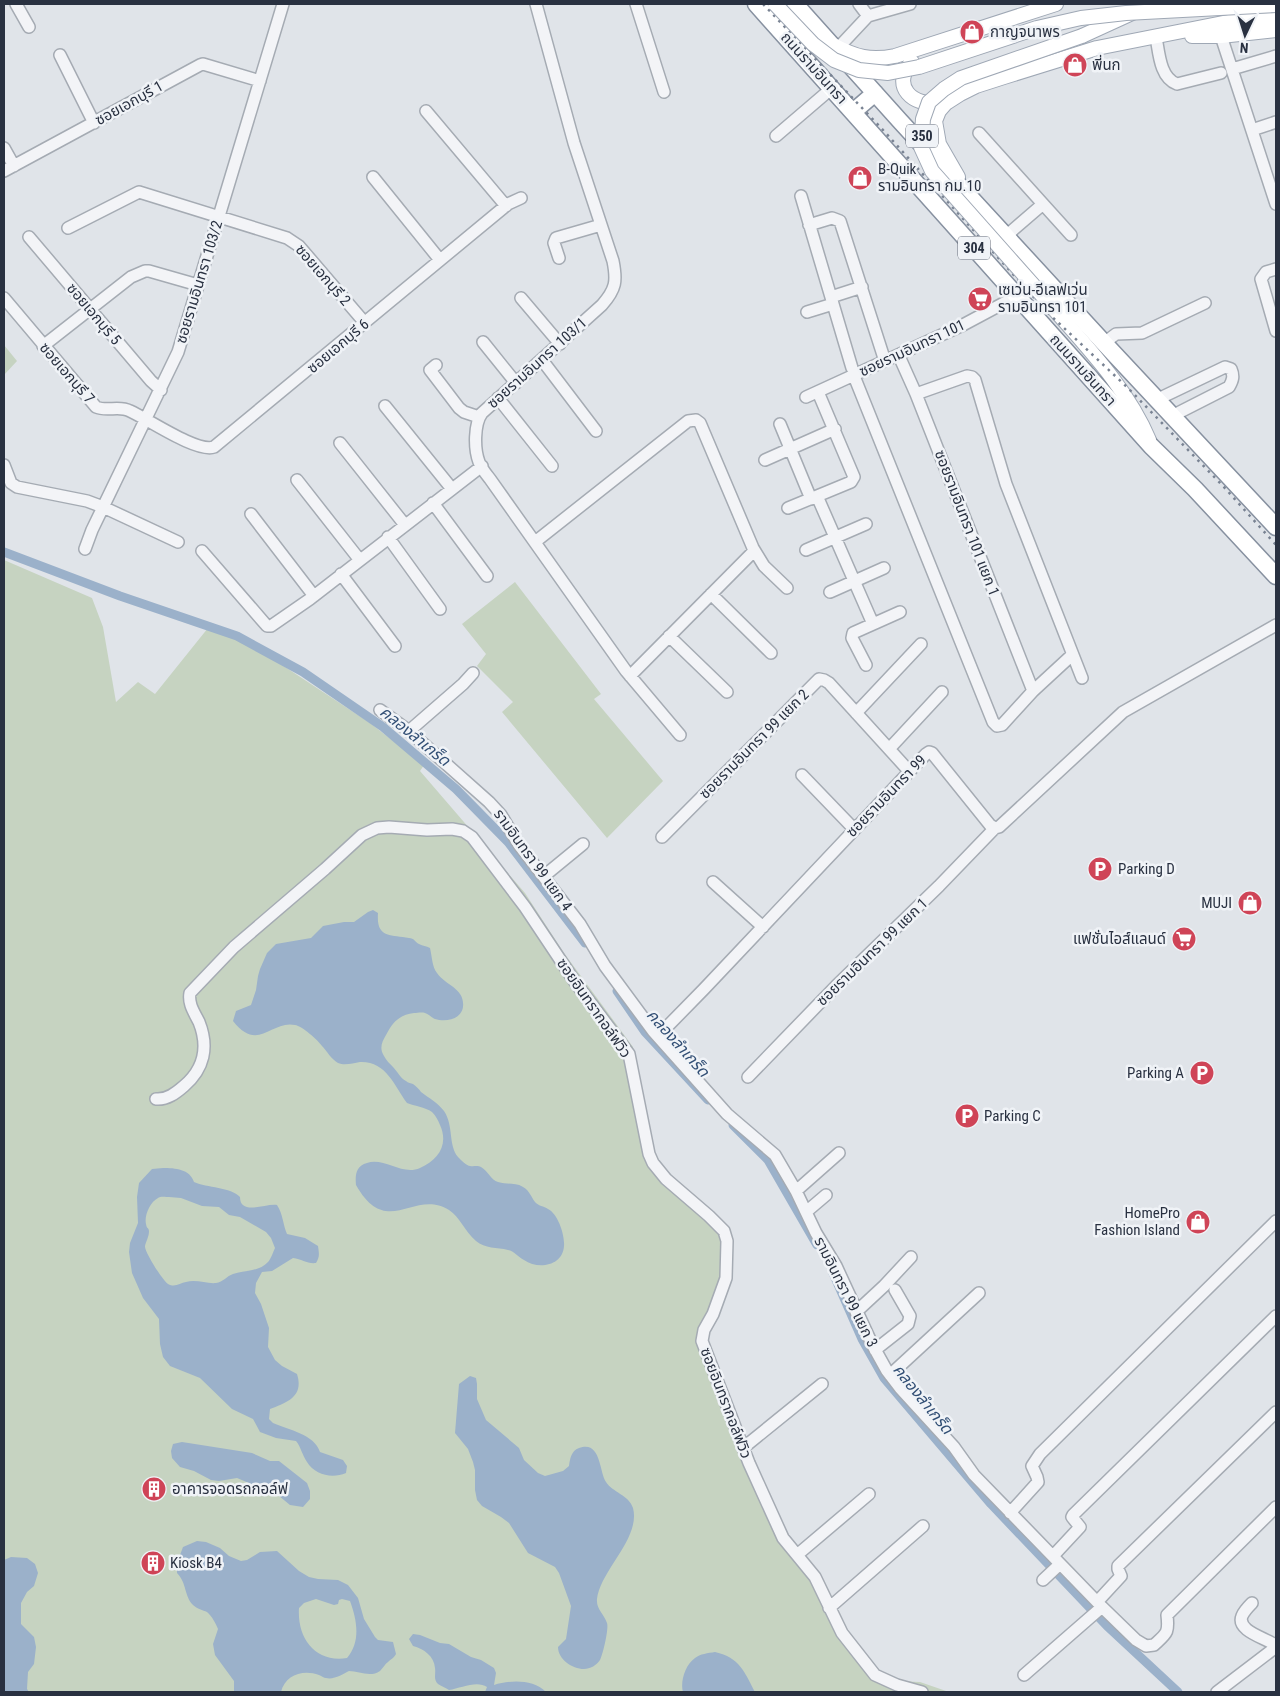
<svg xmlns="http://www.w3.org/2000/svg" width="1280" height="1696" font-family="'Roboto Condensed','Noto Sans Thai',sans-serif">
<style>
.green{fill:#c6d3c1}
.water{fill:#9bb1ca;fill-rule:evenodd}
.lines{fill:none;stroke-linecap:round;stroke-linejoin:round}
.canal{stroke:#9bb1ca;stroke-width:9}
.minor-casing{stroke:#a5abb3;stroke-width:14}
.major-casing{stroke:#9fa8b5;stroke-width:16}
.highway-casing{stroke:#8791a0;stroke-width:19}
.minor{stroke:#f3f4f7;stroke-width:11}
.major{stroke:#fff;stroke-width:14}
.highway{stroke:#fff;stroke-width:16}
.rail{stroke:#798393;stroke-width:2.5;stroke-dasharray:2.5 5;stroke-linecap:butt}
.major-bridge-casing{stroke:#9fa8b5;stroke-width:16;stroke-linecap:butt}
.major-bridge{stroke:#fff;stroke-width:14}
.labels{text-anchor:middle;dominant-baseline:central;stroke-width:5;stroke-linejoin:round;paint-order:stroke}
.shield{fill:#f0f3f7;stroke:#656b78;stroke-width:1}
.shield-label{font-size:14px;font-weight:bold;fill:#293141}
.poi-label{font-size:15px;fill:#293141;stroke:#f0f3f7;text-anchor:start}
.street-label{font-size:15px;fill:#293141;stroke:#f0f3f7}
.water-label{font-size:16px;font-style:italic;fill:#324f75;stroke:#f0f3f7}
</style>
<rect width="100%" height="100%" fill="#e0e4e9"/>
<path class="green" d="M4,345L17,361L4,375Z
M4,560L92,598L103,627L116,702L138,682L155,694L208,628L238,639L276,661L370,723L424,765L420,771L525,893L564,953L633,1047L643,1150L719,1229C727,1249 722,1290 712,1309C704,1327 696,1325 699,1347L765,1510L783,1547L810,1580L821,1597L828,1618L874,1680L920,1682L949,1692H4Z
M515,582L601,694L594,699L663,781L607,838L502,712L513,702L477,666L486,654L462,624Z"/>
<path class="water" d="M373,910L378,913C376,939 391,934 409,938C414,938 415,942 419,944C423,946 426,946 430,948C432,956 432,967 437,973C446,986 465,988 463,1007C461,1020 445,1022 435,1019C432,1018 429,1014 425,1013C422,1012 417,1013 414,1013C399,1015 393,1022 386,1035C382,1042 379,1048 384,1056C386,1060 390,1064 393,1067C398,1072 400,1078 406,1081C408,1083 411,1083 413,1084C416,1086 419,1089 421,1092C429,1098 438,1103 444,1111C454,1126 448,1145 458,1157C461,1160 467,1166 470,1166C474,1167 477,1165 481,1167C488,1171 491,1180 498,1182C507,1185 515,1182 523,1187C530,1191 531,1197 535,1202C538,1206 544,1206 548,1209C558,1214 565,1235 564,1246C563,1266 538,1270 524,1260C518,1257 514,1251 508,1250C497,1247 485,1249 476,1241C465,1232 460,1217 449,1210C414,1188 387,1240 356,1185C355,1175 356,1166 367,1163C384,1157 402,1176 420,1168C438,1160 449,1145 440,1125C438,1120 436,1116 432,1112C425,1107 414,1106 407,1103C394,1085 386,1061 360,1062C353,1063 345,1066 338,1063C331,1059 327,1051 322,1046C318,1040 302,1026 295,1025C271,1020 258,1053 233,1021L236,1011L251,1005L256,990L258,976L260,969L267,953L276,944L311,938L323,926L344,922H354L368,912Z
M163,1168C175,1168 190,1169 194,1182C207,1188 231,1187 240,1197C240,1216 266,1203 277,1205C283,1214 283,1225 287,1234L305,1238L318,1246C319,1253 320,1257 316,1263C307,1264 302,1259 293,1258L272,1271L262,1272L256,1283L255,1293L261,1304L269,1328L268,1347L275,1360L282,1366L297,1374C304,1396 288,1402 270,1409L269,1419L273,1423C289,1430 314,1434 320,1452L343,1460L347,1466L346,1473C332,1479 315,1475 307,1462C302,1455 301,1447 296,1441L276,1438L260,1432L253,1419L232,1409L200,1378L170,1366L163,1357L160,1344L159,1319L143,1298L132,1273L129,1252L130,1243L138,1223L137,1197L139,1183L152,1169ZM169,1197L181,1198L202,1206L219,1207L229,1215L240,1217L266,1232L271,1238L275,1248C273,1252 271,1259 268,1262C259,1272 244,1270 233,1274C227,1276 223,1282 216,1283C207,1284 196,1279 186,1282C180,1283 175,1288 168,1284C163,1281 144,1251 145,1246C146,1241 149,1237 149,1231C148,1226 147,1230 146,1224C144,1216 150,1202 158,1198C160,1196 166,1197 169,1197Z
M470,1376L476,1378L477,1384V1399L486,1420L519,1448L524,1460L538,1473L545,1476L563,1471L569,1466C570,1459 571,1451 579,1448C601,1440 599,1471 606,1482C612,1492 629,1495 633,1508C641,1538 600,1571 597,1599C596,1609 604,1614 607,1623C609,1628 603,1654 600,1660C597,1665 590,1669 584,1669C572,1669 558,1659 558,1647L566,1639L571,1606L559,1573L555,1567L528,1553L509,1523L501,1517L482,1506L477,1500L475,1490V1470L473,1462L468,1449L455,1433L459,1384Z
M182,1442L252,1453L270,1461H279L307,1483L310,1491V1499L303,1507L290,1505L273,1491L263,1489L237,1478L219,1481L211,1480L194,1471L180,1467L172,1458L171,1451L173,1444Z
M197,1541L206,1542L220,1548L229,1556L241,1561L247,1560L260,1552L277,1551L299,1571L309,1577L318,1579L338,1580L348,1585L358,1598L364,1619L375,1637L378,1640L393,1642L396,1654C394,1658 391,1659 388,1662C385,1664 383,1668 380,1671C370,1678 359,1671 349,1671C343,1674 334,1680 326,1678C324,1678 322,1676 319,1675C303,1669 285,1675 281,1692H234V1681L215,1655L213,1644L218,1629C216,1624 212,1616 207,1612C203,1610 197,1609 193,1605C184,1596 187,1583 177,1573V1563L183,1547ZM316,1599L334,1605L338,1604L339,1600L342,1599L350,1601C357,1620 361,1642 347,1658C315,1663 297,1638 299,1608L304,1603Z
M11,1557L27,1558L35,1564L38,1573L34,1586L27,1592L21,1603V1624L34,1637L36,1647L34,1664L28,1672L27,1689L29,1692H4V1560Z
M413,1634L420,1635L440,1643L449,1644L471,1657L481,1660L494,1668L496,1673L494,1685C510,1680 533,1679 546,1692H485L487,1687C477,1680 461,1688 449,1690C446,1688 441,1686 438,1684C433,1679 436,1674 435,1668C434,1656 424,1649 413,1646L409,1639Z
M715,1652C740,1658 744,1671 755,1692H683C680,1682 685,1665 695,1658C700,1654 708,1653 715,1652Z"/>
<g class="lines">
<path class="canal" d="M4,552L120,596L237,636L303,672L383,727L456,789L508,842L585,943
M617,991L645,1032L708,1100
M733,1125L768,1160L817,1245
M833,1273L862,1339L884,1378L991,1504L1107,1626L1178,1692"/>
<defs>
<path id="minor" d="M16,4L29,27
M536,4L574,143L613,261C617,281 616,289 602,305L482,413C474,424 474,449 479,462C481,468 486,474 490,479L626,671L680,735
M636,4L664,92
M859,4L868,16
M1221,36L1276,204
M1156,37C1159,53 1160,78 1177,84L1221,73
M838,48L868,16L910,4
M60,55L94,123
M1232,69L1276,56
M426,111L506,206
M1252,130L1276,122
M979,133L1043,204L1006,236
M776,136L832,88
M4,148L14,166
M4,171L200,65L203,64L260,81
M373,177L440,260
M801,196L852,368
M1043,204L1071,235
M809,225L832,218L840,221L883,355
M68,228L139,192L287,238L299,246L365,323
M29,237L151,381L161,390
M559,258L554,243L556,238L601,225
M1276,269L1266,272L1261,279L1276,331
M831,297L862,287
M4,298L96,407C107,412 119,405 130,411C148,419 197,453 214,447L508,204L521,198
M521,298L560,344
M807,312L833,304
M483,342L516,383
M1104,343L1116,334L1142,333L1205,303
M43,346L131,277L145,271H149L198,285
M899,356L916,394L1033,691
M542,360L596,431
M436,365L430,370L459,408L464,412L479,417
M854,376L993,722L997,726L1002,725L1033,691L1072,655
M916,394L967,376L972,377L975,380L1006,484L1082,678
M806,397L961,326L1017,296
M498,398L552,466
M1156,400L1225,367L1231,369C1234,376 1233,380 1229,387L1172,416
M385,406L452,489
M780,424L811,499
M340,443L405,525
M765,460L835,429
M4,465L11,483L17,487L87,501L103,507L178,542
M297,480L359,559
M817,496L873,624
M433,503L487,576
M788,508L851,482L854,477L818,392
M251,514L314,596
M388,537L440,609
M535,542L688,421L696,420L700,423L753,548L764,566L787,588
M85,549L92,530L178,352L283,4
M806,550L866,524
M202,551L267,626H271L310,599L482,466
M341,574L395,646
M830,592L884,568
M711,594L771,653
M669,636L727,692
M866,665L852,638L853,633L900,612
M630,676L754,551
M380,710L409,731L489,802L501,815L519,845L580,924L605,966L653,1031L727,1114L775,1155L796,1191L816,1233L836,1266L872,1344L887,1371L900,1388L954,1447L974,1475L1102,1607L1136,1640L1146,1646L1154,1645C1167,1633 1169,1633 1167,1615L1170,1612L1276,1507
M856,713L921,644
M409,731L463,684L473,673
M889,749L942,692
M802,775L854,829
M662,837L819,679L824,680L829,683L909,771
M544,876L583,844
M713,882L763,927
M658,1036L704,989L926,754L929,752L932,753L990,825L995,828L999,827L1123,712L1276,625
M748,1077L836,986L939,886L995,828
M156,1099C167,1100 176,1093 184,1086C204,1069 209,1047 199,1022C194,1012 188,1004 190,993L234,947L325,869L362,835L377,828L389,827L427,830L452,829L463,831L472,837L525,907L575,982L629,1054L649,1154L653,1163L666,1179L709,1216L724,1231L727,1241L726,1278L713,1314L704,1330L702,1341L749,1463L783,1538L815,1577L842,1633L875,1675L897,1685L922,1692
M796,1191L839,1153
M806,1212L826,1195
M856,1312L884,1286L911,1257
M875,1350L908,1324L910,1316L895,1290
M890,1375L979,1293
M743,1448L822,1384
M1010,1513L1038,1482L1037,1477L1032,1466L1040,1454L1276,1221
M797,1555L869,1494
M1053,1556L1080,1527L1072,1517L1073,1515L1276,1316
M1043,1580L1060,1564
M1097,1602L1121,1576L1118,1569V1566L1276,1412
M1252,1603C1248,1607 1244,1611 1242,1616C1236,1631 1266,1638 1275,1645L1276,1648
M829,1608L923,1526
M1024,1675L1102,1607
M1217,1692L1276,1647"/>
<path id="major" d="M1082,36L1152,4
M1192,36H1221L1276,30
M833,45C856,57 870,61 895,56L1056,4
M912,62C890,86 913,107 940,103
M958,177L939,144L935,121L939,111L946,103L960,94L976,86L1004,77L1097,48L1233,21L1276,20
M1042,295C1080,340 1126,385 1149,440"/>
<path id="highway" d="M756,4L1151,446L1195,489L1276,576
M795,4L900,121L1104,343L1276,527
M853,112L875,93"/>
</defs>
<use href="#minor" class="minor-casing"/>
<use href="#major" class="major-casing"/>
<use href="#highway" class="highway-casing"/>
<use href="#minor" class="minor"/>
<use href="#major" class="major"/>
<use href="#highway" class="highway"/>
<path class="rail" d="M763,4L883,130L1048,313L1128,388L1223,486L1276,545"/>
<defs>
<path id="major-bridge" d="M775,4L813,44L834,60L859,70L888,73L919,67L1037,28L1081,18L1126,13L1276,5
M1042,295L932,171L921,147L923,119L929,102L944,89L961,78L1082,36"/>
</defs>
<use href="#major-bridge" class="major-bridge-casing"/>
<use href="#major-bridge" class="major-bridge"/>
</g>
<defs>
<symbol id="shop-disc" viewBox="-11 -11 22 22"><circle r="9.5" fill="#cf4457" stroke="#f0f3f7"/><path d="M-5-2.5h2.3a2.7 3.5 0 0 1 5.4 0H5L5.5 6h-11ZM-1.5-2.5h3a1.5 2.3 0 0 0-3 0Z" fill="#fff"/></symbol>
<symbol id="supermarket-disc" viewBox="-11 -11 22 22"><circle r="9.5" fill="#cf4457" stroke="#f0f3f7"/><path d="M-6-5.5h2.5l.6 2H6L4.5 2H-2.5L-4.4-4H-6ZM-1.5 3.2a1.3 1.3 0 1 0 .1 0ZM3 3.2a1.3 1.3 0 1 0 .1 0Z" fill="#fff"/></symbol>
<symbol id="parking-disc" viewBox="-11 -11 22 22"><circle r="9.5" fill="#cf4457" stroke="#f0f3f7"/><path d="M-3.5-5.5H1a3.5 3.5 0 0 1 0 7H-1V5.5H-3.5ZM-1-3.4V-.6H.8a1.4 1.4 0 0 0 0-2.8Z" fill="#fff"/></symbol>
<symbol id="building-disc" viewBox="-11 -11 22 22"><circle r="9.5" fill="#cf4457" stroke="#f0f3f7"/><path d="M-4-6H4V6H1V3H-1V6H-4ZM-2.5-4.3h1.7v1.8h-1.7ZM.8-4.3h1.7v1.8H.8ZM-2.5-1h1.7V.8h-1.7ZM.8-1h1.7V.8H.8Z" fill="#fff"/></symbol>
</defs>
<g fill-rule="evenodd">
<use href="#shop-disc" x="958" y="18" width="28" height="28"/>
<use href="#shop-disc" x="1061" y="51" width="28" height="28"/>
<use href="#shop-disc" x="846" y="164" width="28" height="28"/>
<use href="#supermarket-disc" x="966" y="285" width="28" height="28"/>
<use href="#parking-disc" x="1086" y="855" width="28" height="28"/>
<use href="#shop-disc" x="1236" y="889" width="28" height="28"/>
<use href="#supermarket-disc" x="1170" y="925" width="28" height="28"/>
<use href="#parking-disc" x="1188" y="1059" width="28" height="28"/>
<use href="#parking-disc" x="953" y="1102" width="28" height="28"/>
<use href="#shop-disc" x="1184" y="1208" width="28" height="28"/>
<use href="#building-disc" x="140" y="1475" width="28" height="28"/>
<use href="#building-disc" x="139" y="1549" width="28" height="28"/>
</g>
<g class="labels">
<g class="shield">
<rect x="906" y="124.5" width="32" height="23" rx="4"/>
<rect x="958" y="236.5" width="32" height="23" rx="4"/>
</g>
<g class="shield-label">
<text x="922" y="136">350</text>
<text x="974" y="248">304</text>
</g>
<g class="poi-label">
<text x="990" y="32">กาญจนาพร</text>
<text x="1092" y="65">พี่นก</text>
<text x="878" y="169">B-Quik<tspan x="878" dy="17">รามอินทรา กม.10</tspan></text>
<text x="998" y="290">เซเว่น-อีเลฟเว่น<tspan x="998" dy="17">รามอินทรา 101</tspan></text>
<text x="1118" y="869">Parking D</text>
<text x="1232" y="903" text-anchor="end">MUJI</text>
<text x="1166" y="939" text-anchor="end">แฟชั่นไอส์แลนด์</text>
<text x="1184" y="1073" text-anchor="end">Parking A</text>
<text x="984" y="1116">Parking C</text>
<text x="1180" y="1213" text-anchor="end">HomePro<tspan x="1180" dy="17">Fashion Island</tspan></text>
<text x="172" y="1489">อาคารจอดรถกอล์ฟ</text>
<text x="170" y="1563">Kiosk B4</text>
</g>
<g class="street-label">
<text transform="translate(814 68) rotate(48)">ถนนรามอินทรา</text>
<text transform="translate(129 103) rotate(-29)">ซอยเอกบุรี 1</text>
<text transform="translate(323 275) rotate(49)">ซอยเอกบุรี 2</text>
<text transform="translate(199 282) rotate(-73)">ซอยรามอินทรา 103/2</text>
<text transform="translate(94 314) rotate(50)">ซอยเอกบุรี 5</text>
<text transform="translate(338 346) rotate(-40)">ซอยเอกบุรี 6</text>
<text transform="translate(912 348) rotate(-25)">ซอยรามอินทรา 101</text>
<text transform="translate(537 363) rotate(-42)">ซอยรามอินทรา 103/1</text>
<text transform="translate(1083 370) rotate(48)">ถนนรามอินทรา</text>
<text transform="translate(67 373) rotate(49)">ซอยเอกบุรี 7</text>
<text transform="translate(967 523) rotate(69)">ซอยรามอินทรา 101 แยก 1</text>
<text transform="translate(754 744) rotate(-45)">ซอยรามอินทรา 99 แยก 2</text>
<text transform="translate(886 796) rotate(-46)">ซอยรามอินทรา 99</text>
<text transform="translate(533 860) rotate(54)">รามอินทรา 99 แยก 4</text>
<text transform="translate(872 952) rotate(-44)">ซอยรามอินทรา 99 แยก 1</text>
<text transform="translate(594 1008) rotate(55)">ซอยอินทรากอล์ฟวิว</text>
<text transform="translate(846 1292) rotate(63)">รามอินทรา 99 แยก 3</text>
<text transform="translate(726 1403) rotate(69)">ซอยอินทรากอล์ฟวิว</text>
</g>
<g class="water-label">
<text transform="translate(415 736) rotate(39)">คลองลำเกร็ด</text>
<text transform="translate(678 1043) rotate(48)">คลองลำเกร็ด</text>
<text transform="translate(923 1399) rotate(51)">คลองลำเกร็ด</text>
</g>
</g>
<rect width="1280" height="1696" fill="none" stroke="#293141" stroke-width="10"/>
<g transform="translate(1245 35) rotate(184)" stroke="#f0f3f7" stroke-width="4" paint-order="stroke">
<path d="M0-4L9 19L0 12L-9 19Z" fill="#293141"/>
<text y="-8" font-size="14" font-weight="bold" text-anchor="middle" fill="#293141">N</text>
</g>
</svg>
